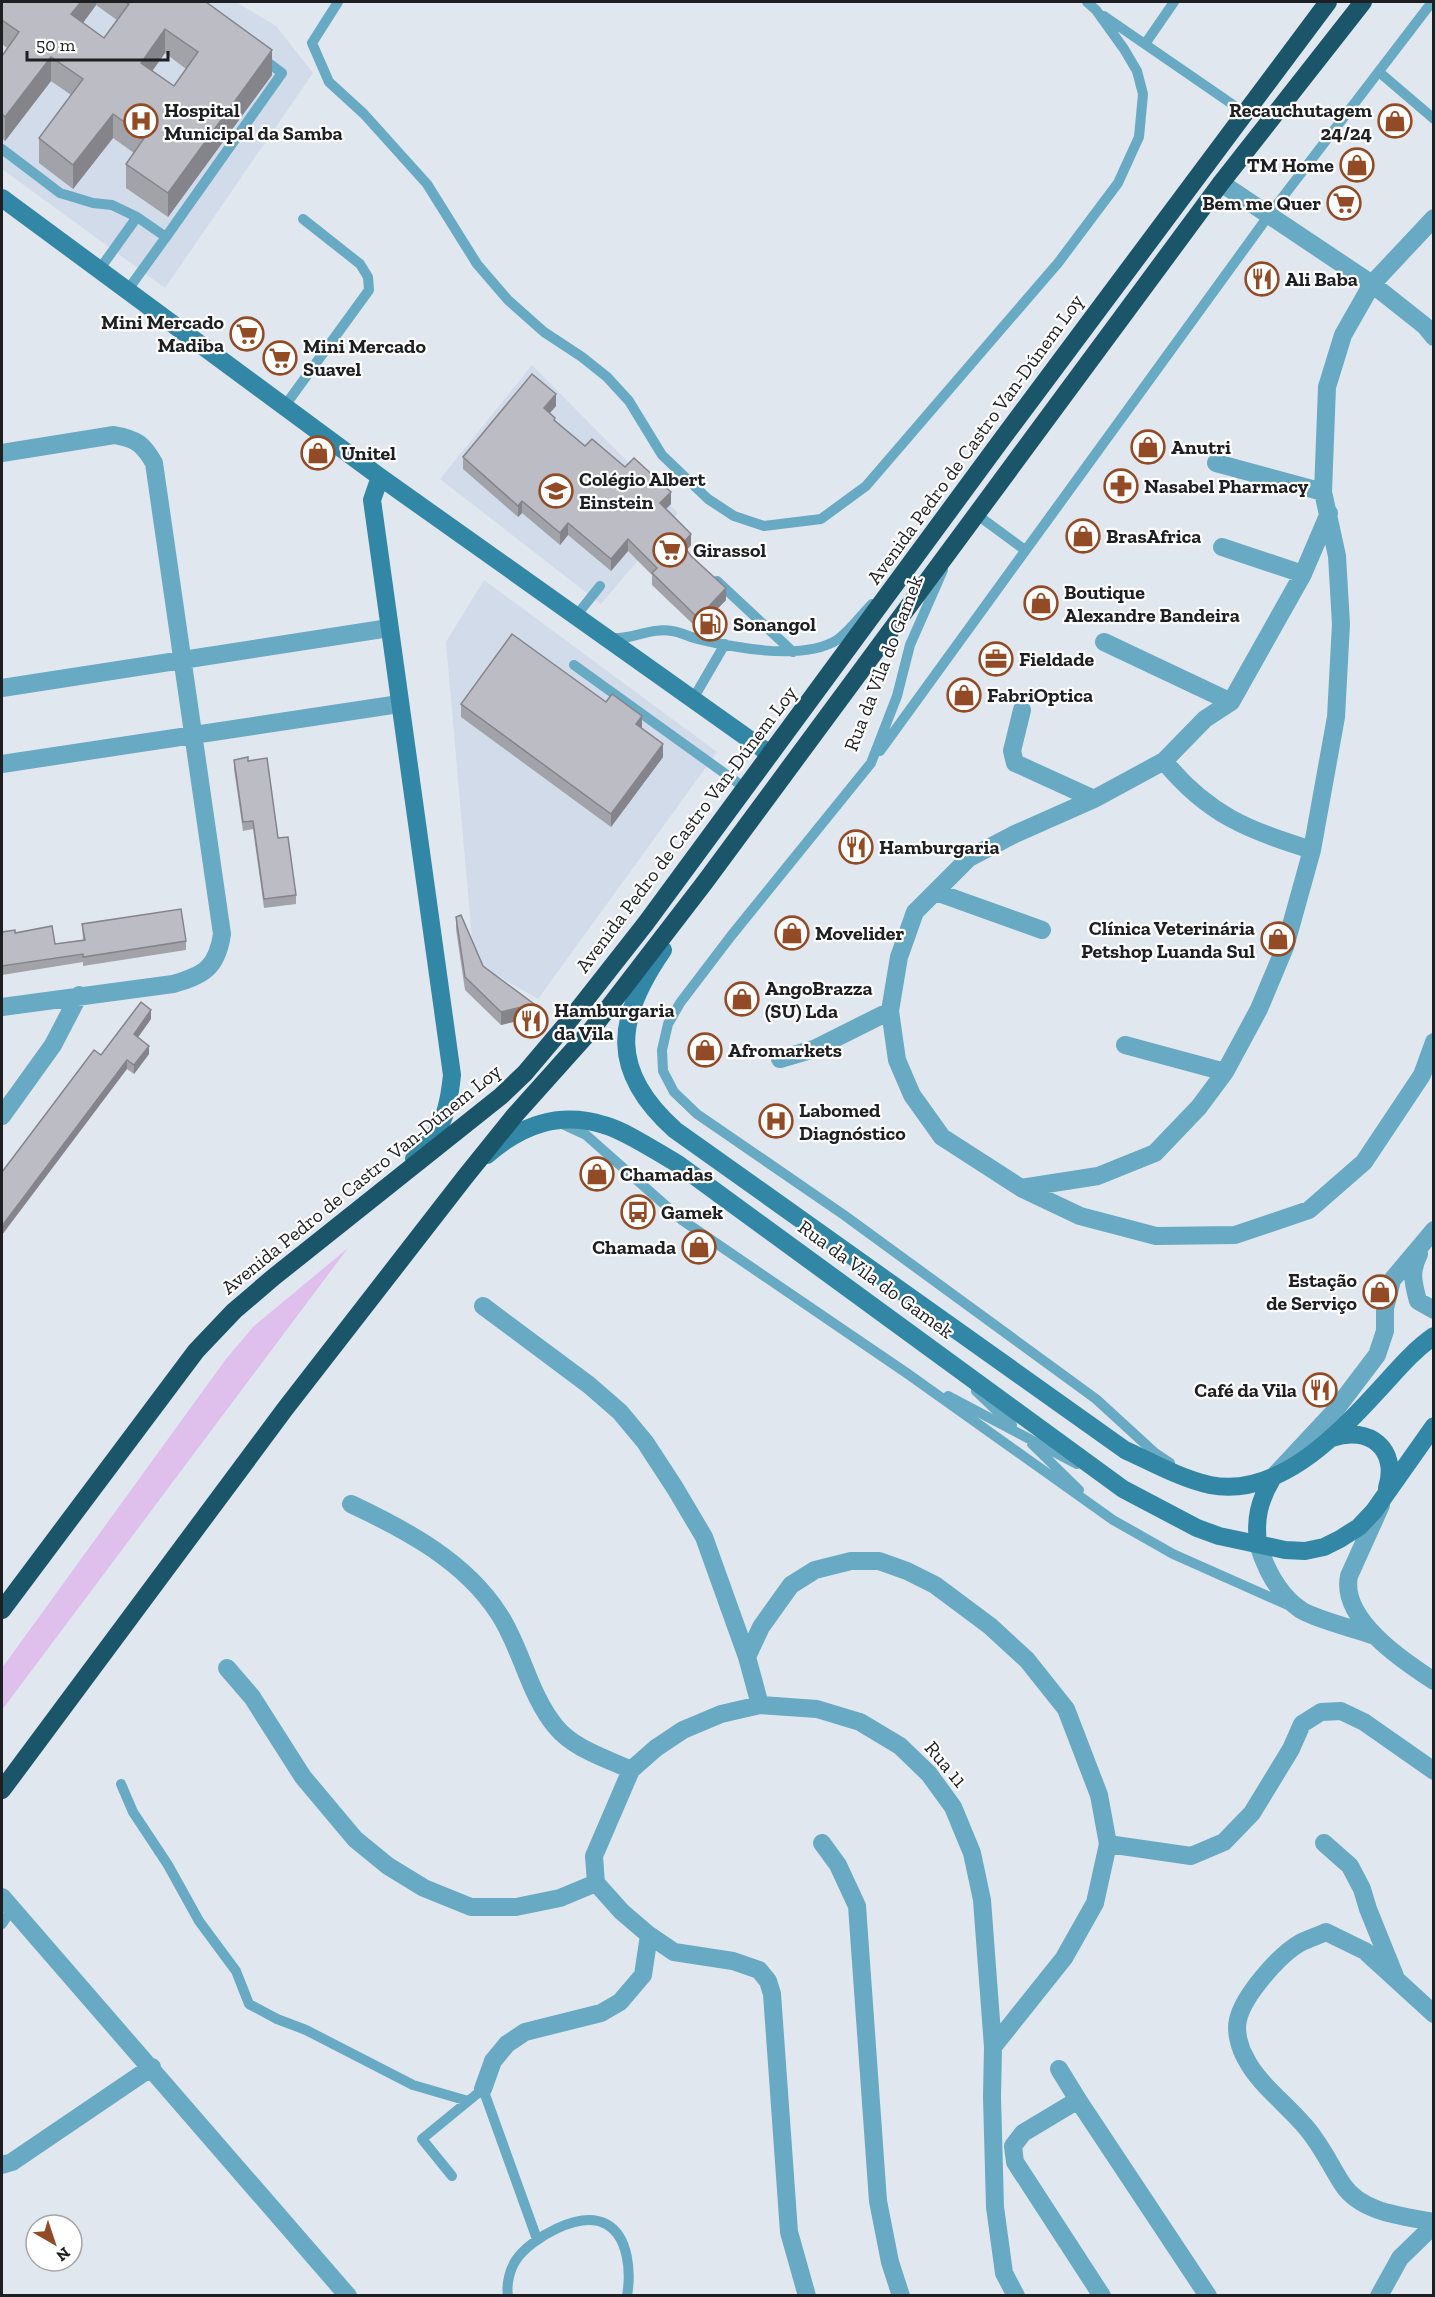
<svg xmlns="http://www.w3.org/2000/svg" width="1435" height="2297" font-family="'Zilla Slab',serif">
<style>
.built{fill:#d1dbe9}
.green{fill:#dfbfec}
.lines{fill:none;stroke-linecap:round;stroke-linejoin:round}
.lane{stroke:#68a9c3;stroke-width:10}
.street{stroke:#68a9c3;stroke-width:18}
.secondary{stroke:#3187a5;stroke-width:18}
.highway{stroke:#1b556a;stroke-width:18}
.wall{fill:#a2a2a9;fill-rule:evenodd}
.shaded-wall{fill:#84848a}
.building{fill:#bcbcc5;stroke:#84848a;stroke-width:1.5;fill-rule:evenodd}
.labels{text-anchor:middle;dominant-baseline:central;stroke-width:4.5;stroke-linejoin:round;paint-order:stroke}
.poi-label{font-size:20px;font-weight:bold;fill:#1d1f22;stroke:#fff;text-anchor:start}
.street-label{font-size:20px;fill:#1d1f22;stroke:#fff}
</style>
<rect width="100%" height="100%" fill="#e1e7ef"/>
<path class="built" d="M2,2H236L276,26L313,73L165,288L2,169Z
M532,365L678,513L601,604L440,479Z
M484,580L717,752L538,999L474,962L446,642Z"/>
<path class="green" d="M348,1248L2,1710V1668L226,1359L254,1326Z"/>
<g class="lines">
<path class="lane" d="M338,2L312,43L329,82L364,114L427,184L477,264L508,300L544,332L582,357L607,377L629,401L662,455L708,499L734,516L764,526L821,519L866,486L1058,263L1118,183L1139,137L1143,94L1137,71L1124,49L1096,10L1087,2
M1104,16L1245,113
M1145,44L1174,2
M1379,72L1434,119
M2,149L60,193L93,203L112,205L137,217L166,237L282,73L262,58
M99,270L137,217
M127,291L166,237
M284,407L369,290L368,277L360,264L303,219
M976,514L1025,550
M943,570L910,645L897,696L871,763L731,936L680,1003L668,1024L662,1050L663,1071L674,1092L697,1114L844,1215L1096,1399L1155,1453L1170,1463
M717,581L793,652
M576,616L600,586
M609,638C630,641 650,627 672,631C681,632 689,637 698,639C736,648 803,661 837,640C850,631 861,615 872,604
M574,665L745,788
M693,699L725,644
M880,751L1269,215L1432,2
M560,1123L586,1135L682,1220L908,1374L1113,1520L1173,1554L1290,1606
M976,1391L1012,1425
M948,1396L1077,1464
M1032,1444L1079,1490
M121,1784L133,1812L168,1865L199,1921L236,1971L249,2004L277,2019L306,2030L413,2085L468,2101
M2,1924L12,1909
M452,2176L422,2139L483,2089L537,2239
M508,2296C506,2284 510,2269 516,2260C531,2238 580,2210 606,2224C629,2236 631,2273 627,2296"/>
<path class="street" d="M1221,183L1372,284L1425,326L1434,337
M2,453L114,435C137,439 143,444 154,463L222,934C217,968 204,975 173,984L2,1007
M1216,463L1323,492
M1329,513L1303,574L1231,702L1205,719L1164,761L1094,799L1015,834L969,858L915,912L899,957L890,1011L897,1060L912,1095L942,1137L1021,1188L1080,1216L1156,1236L1235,1235L1309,1210L1364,1162L1422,1075L1434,1042
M1222,547L1303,574
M1104,642L1231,702
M2,688L389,628
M1022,710L1012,751L1015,763L1094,799
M1164,761C1207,814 1249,831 1312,850
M2,764L399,704
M936,892L1042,930
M1125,1045L1225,1072
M780,1059L814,1049L890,1011
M2,1116L53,1045L79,995
M1021,1188L1098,1176L1155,1153L1199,1107L1225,1072L1259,1009L1285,947L1312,850L1336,717L1341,624L1337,556L1323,492L1327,387L1343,335L1372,284L1434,218
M1419,1254C1410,1272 1413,1282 1418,1301L1434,1310
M483,1306L589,1385L620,1412L645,1442L675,1488L704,1537L747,1657L760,1705
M1276,1474L1333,1413L1377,1355L1385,1331V1308L1392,1280L1434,1230
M351,1504C406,1530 465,1561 499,1614C522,1649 529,1695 556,1727C574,1749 606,1758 631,1770
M1381,1505L1349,1576C1340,1619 1403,1661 1434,1681
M1258,1544C1266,1570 1279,1595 1301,1610C1315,1619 1355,1629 1372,1635
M747,1657L761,1627L791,1585L815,1570L851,1561H879L907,1571L935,1585L990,1626L1027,1660L1066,1709L1099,1795L1108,1844L1095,1903L1064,1958L993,2047
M227,1668L252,1697L303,1777L355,1839L388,1866L424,1888L471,1907H516L560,1898L596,1883
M822,1843L838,1865L857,1906L878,2201L890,2262L901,2296
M1324,1843L1350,1866L1362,1889L1368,1909L1395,1976
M1108,1844L1191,1856L1224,1842L1252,1813L1291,1749L1302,1724L1321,1712L1341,1711L1364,1722L1434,1771
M2,1897L348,2296
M1434,2014L1365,1951L1326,1932C1317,1936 1308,1939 1300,1943C1279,1955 1243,1996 1238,2020C1235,2032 1240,2049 1246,2059C1258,2083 1286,2104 1303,2124C1320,2142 1330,2165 1343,2185C1362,2213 1403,2216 1434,2222
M1059,2069L1078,2100L1208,2296
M483,2089L493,2061L507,2044L525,2032L601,2013L620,2002L643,1975L649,1935
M1078,2100L1023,2133L1013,2146L1015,2162L1102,2296
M2,2165L12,2162L152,2067
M807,2296L789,2232L772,1994L768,1981L759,1970L733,1961L674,1952L649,1935L622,1912L596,1883L594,1856L631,1770L656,1748L683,1730L721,1714L760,1705L817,1709L860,1722L900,1746L929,1774L953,1807L972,1853L982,1900L993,2047L992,2097L995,2207L1004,2273L1016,2296
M1379,2296L1400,2258L1434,2225"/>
<path class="secondary" d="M2,198L380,477L770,754
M380,477L372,500L452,1075C448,1114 442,1131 414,1159
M663,950C615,1019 609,1071 675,1130L1125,1450C1151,1462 1182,1479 1210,1485C1275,1498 1335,1438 1375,1394C1394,1374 1411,1352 1434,1336
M487,1155C521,1125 559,1111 604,1125C626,1131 657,1152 678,1164L1123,1489L1197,1528L1219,1536L1285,1550L1305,1551L1324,1547L1340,1539L1359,1527L1374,1511L1434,1426
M1332,1438C1369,1425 1399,1449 1387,1488
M1258,1544C1255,1519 1259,1501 1272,1479"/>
<path class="highway" d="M2,1610L196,1351L234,1311L275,1276L501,1096L525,1073L569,1021L646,923L1002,439L1328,2
M2,1790L285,1409L465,1177L515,1115L592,1029L705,882L1221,183L1363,2"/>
</g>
<path class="wall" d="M2,2H206L272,75L168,217L126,188V164L134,153L113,138L73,189L39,163V138L71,95L51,81L5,141L2,138V56L7,48L2,44ZM96,5L117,20L104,38L83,23ZM165,53L186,69L174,86L152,71Z
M556,406L549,413L555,421L585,446L625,467L671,504L665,509L691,545L687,550L726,600L698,629L652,585V575L628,551L611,571L568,535L560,545L522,513L518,517L463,469V457Z
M461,704L642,729L663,757L611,827L461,717Z
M234,760L248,761L278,838L296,895V904L264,908L253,829L243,831L234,769Z
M456,917L483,966L534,1017L501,1025L465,990L456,929Z
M82,924L186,941V950L83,966V962L2,975V932L15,933L55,944L83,940Z
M151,1019L138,1037L149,1054L134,1074L127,1069L101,1055Z"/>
<path class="shaded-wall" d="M81,2H96V5L71,39V14Z
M165,29V53L141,87V63Z
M272,50V75L168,217V193Z
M51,57V81L5,141V117Z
M113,114V138L73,189V165Z
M556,394V406L544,420V408Z
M671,492V504L660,515V503Z
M522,501V513L518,517V506Z
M568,523V535L560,545V533Z
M691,534V545L682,555V544Z
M628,539V551L611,571V559Z
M726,588V600L698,629V618Z
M642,716V729L636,724Z
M663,744V757L611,827V814Z
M534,1004V1017L501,1025V1012Z
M151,1010V1019L134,1043V1034Z
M149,1046V1054L134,1074V1065Z
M127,1060V1069L2,1235V1226Z"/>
<path class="building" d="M2,2H81L71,14L104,38L129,4L125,2H206L272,50L168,193L126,164L145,137L113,114L73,165L39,138L83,79L51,57L5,117L2,114V56L19,32L2,20ZM165,29L198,52L174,86L141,63Z
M532,374L556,394L544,408L555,418L554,420L585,446L592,439L625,467L634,458L671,492L660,503L691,534L682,544L691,556L726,588L698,618L652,573L657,568L628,539L611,559L568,523L560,533L522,501L518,506L463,457Z
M512,634L606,702L612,694L642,716L636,724L663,744L611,814L461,704Z
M248,757V761L267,758L278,838L288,837L296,895L264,899L253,821L243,822L234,760Z
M181,909L186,941L83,957V954L2,966V932L15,930V933L52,926L55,944L85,940L82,924Z
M461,915L483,966L534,1004L501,1012L465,977L456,917Z
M141,1002L151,1010L134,1034L149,1046L134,1065L127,1060L2,1226V1172L94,1050L101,1055Z"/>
<defs>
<symbol id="hospital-ring" viewBox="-11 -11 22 22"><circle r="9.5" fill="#fff" stroke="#924b25" stroke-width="1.5"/><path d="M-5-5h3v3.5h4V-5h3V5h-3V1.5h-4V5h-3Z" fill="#924b25"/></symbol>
<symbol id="shop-ring" viewBox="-11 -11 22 22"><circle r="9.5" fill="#fff" stroke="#924b25" stroke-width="1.5"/><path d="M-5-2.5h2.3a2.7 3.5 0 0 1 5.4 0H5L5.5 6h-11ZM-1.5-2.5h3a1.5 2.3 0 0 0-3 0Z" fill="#924b25"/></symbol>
<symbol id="supermarket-ring" viewBox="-11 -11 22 22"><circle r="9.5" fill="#fff" stroke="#924b25" stroke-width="1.5"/><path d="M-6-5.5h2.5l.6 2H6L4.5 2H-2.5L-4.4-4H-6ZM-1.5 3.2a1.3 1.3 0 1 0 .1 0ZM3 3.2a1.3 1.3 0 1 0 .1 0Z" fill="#924b25"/></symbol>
<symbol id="restaurant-ring" viewBox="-11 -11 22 22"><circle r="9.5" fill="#fff" stroke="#924b25" stroke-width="1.5"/><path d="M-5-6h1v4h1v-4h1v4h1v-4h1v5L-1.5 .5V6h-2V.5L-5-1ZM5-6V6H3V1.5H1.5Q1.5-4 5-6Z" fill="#924b25"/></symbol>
<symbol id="pharmacy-ring" viewBox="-11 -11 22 22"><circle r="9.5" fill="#fff" stroke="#924b25" stroke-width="1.5"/><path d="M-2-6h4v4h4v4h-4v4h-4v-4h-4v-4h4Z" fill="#924b25"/></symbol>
<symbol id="university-ring" viewBox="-11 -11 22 22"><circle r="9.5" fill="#fff" stroke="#924b25" stroke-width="1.5"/><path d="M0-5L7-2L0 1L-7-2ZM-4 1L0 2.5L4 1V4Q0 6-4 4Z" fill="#924b25"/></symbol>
<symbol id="fuel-ring" viewBox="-11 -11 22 22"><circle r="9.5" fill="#fff" stroke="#924b25" stroke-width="1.5"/><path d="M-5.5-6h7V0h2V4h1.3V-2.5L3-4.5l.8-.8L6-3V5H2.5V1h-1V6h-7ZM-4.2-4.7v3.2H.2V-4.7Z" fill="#924b25"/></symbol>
<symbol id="office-ring" viewBox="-11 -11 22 22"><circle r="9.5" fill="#fff" stroke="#924b25" stroke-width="1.5"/><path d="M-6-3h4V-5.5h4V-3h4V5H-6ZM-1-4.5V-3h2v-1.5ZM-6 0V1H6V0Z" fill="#924b25"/></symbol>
<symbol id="bus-ring" viewBox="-11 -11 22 22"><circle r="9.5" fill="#fff" stroke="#924b25" stroke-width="1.5"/><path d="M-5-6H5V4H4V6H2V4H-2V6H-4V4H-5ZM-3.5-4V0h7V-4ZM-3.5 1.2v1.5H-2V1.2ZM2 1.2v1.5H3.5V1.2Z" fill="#924b25"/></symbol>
</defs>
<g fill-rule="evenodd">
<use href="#hospital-ring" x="122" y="102" width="38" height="38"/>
<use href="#shop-ring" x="1376" y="102" width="38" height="38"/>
<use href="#shop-ring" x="1338" y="146" width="38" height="38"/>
<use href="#supermarket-ring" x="1325" y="184" width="38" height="38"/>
<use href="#restaurant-ring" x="1243" y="260" width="38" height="38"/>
<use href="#supermarket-ring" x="228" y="315" width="38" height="38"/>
<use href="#supermarket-ring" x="261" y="339" width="38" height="38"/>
<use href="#shop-ring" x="1129" y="428" width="38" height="38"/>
<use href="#shop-ring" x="299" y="434" width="38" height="38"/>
<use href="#pharmacy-ring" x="1102" y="467" width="38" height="38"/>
<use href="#university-ring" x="537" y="472" width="38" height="38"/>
<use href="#shop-ring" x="1064" y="517" width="38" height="38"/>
<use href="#supermarket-ring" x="651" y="531" width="38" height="38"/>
<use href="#shop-ring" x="1022" y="584" width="38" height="38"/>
<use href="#fuel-ring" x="691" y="605" width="38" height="38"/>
<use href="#office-ring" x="977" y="640" width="38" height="38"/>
<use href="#shop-ring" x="945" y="676" width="38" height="38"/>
<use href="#restaurant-ring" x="837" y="828" width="38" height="38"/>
<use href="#shop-ring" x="773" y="914" width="38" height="38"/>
<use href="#shop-ring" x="1259" y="920" width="38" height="38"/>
<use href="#shop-ring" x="723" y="980" width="38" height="38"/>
<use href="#restaurant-ring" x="512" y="1002" width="38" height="38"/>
<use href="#shop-ring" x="686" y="1031" width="38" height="38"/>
<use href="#hospital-ring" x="757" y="1102" width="38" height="38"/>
<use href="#shop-ring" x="578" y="1155" width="38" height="38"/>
<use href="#bus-ring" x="619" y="1193" width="38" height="38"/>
<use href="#shop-ring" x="680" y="1228" width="38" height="38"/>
<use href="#shop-ring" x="1361" y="1273" width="38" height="38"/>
<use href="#restaurant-ring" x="1301" y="1371" width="38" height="38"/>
</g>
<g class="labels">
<g class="poi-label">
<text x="164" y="110">Hospital<tspan x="164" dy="23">Municipal da Samba</tspan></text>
<text x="1372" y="110" text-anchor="end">Recauchutagem<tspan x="1372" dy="23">24/24</tspan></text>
<text x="1334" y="165" text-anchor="end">TM Home</text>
<text x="1321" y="203" text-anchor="end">Bem me Quer</text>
<text x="1285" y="279">Ali Baba</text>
<text x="224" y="322" text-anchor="end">Mini Mercado<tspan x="224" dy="23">Madiba</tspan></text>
<text x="303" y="346">Mini Mercado<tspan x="303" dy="23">Suavel</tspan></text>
<text x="1171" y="447">Anutri</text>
<text x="341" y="453">Unitel</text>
<text x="579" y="479">Colégio Albert<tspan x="579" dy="23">Einstein</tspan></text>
<text x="1144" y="486">Nasabel Pharmacy</text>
<text x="1106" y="536">BrasAfrica</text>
<text x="693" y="550">Girassol</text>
<text x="1064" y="592">Boutique<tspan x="1064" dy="23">Alexandre Bandeira</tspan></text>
<text x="733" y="624">Sonangol</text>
<text x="1019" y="659">Fieldade</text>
<text x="987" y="695">FabriOptica</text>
<text x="879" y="847">Hamburgaria</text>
<text x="1255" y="928" text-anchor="end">Clínica Veterinária<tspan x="1255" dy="23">Petshop Luanda Sul</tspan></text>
<text x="815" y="933">Movelider</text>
<text x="765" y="988">AngoBrazza<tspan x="765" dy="23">(SU) Lda</tspan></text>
<text x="554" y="1010">Hamburgaria<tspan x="554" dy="23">da Vila</tspan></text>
<text x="728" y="1050">Afromarkets</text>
<text x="799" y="1110">Labomed<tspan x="799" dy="23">Diagnóstico</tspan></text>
<text x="620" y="1174">Chamadas</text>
<text x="661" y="1212">Gamek</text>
<text x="676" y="1247" text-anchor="end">Chamada</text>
<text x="1357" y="1280" text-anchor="end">Estação<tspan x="1357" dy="23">de Serviço</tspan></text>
<text x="1297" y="1390" text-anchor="end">Café da Vila</text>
</g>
<g class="street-label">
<text transform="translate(975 439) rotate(-54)">Avenida Pedro de Castro Van-Dúnem Loy</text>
<text transform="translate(883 663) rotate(-69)">Rua da Vila do Gamek</text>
<text transform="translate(686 829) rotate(-53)">Avenida Pedro de Castro Van-Dúnem Loy</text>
<text transform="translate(361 1179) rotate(-39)">Avenida Pedro de Castro Van-Dúnem Loy</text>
<text transform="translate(876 1279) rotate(36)">Rua da Vila do Gamek</text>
<text transform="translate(946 1764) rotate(50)">Rua 11</text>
</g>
</g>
<rect width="1435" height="2297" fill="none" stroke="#1d1f22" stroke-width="6"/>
<g transform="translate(54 2243) rotate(141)"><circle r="28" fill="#ffffff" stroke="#a5a5a7" stroke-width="1.5"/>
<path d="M0-4.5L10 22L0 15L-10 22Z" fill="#924b25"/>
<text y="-9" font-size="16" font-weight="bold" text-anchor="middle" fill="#1d1f22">N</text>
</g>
<path d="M27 51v9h141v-9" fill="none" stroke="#1d1f22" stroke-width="3"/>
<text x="36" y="51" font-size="18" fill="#1d1f22" stroke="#ffffff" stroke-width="4.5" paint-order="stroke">50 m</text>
</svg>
